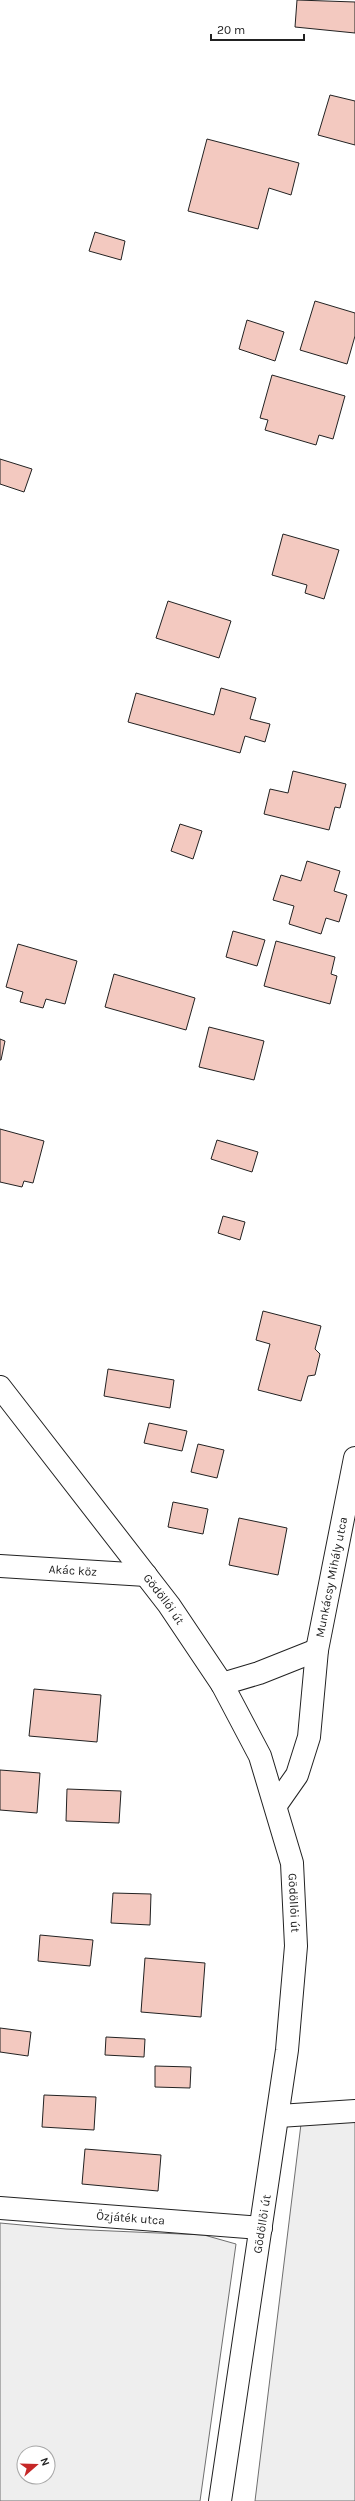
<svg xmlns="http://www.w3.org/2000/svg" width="355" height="2501" font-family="Karla,sans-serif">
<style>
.green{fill:#eee;stroke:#6f6f6f;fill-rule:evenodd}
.building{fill:#f3c9c0;stroke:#222}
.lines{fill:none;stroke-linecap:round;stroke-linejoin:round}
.minor-casing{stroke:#222;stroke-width:24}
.major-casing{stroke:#222;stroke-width:24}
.minor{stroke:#fff;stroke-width:22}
.major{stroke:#fff;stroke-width:22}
.labels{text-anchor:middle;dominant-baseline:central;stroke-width:3;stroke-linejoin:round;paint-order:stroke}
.street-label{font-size:12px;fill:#222;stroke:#fff}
</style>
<rect width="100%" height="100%" fill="#fff"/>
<path class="green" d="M355,2122V2501H255L301,2124Z
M0,2223L66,2229L204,2235L236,2244L200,2501H0ZM24,2453H48V2477H24Z"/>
<path class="building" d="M297,0L355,2V33L295,27Z
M330,95L355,101V145L318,135Z
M207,139L299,163L291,195L269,188L258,229L188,211Z
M95,232L125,241L121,260L89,251Z
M315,301L355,313V336L347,364L300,350Z
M247,320L284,332L275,361L239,349Z
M272,375L345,396L333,439L319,435L316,445L265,430L268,420L260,418Z
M0,459L32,469L24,492L0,484Z
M283,534L339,550L324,599L305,593L307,585L272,575Z
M168,601L231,621L219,658L156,638Z
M221,688L256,698L250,719L270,724L265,742L245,736L240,753L128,722L136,693L214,715Z
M293,771L346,784L340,808L335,807L329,830L264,814L270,789L288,793Z
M180,824L202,831L193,859L171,851Z
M307,861L340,871L334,891L347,895L339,922L326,918L321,934L289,924L294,906L273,900L281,875L301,881Z
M233,931L265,940L257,966L226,957Z
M276,941L335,957L331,974L337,976L330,1004L264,986Z
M18,944L77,961L65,1004L46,999L43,1008L20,1002L23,992L6,987Z
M114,974L195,998L186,1030L105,1007Z
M209,1027L264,1041L254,1080L199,1067Z
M0,1039L5,1041L1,1060H0Z
M0,1129L44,1141L33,1183L24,1181L22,1187L0,1182Z
M217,1140L258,1152L252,1172L211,1159Z
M223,1216L245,1222L240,1240L218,1233Z
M263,1311L321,1326L315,1349L320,1354L315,1375L308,1376L301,1401L258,1390L270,1344L256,1340Z
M108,1369L174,1380L170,1408L104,1396Z
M149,1423L187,1431L182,1451L144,1443Z
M198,1444L224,1450L217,1478L191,1472Z
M173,1502L208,1509L203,1534L168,1527Z
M239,1518L287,1528L278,1575L229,1565Z
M34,1689L101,1695L97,1742L29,1736Z
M0,1770L40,1773L37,1813L0,1810Z
M67,1789L121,1791L119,1823L66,1821Z
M113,1893L151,1894L150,1925L111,1923Z
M40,1935L93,1940L90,1966L38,1961Z
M145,1958L205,1963L201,2017L141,2012Z
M0,2028L31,2032L28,2056L0,2052Z
M106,2037L145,2039L144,2057L105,2055Z
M155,2066L191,2067L190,2088L155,2087Z
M44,2095L96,2097L94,2130L42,2127Z
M85,2149L161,2155L158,2191L82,2184Z"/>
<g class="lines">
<defs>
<g id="minor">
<path id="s1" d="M0,1566L146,1575"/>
<path d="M222,1684L259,1673L317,1650"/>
<path id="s2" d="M276,1805L297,1775L309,1737L317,1650L355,1458"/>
<path d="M279,2116L355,2111"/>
<path id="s3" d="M0,2208L261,2228"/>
</g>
<g id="major">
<path id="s4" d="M0,1387L169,1605L222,1684L260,1756L292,1863L296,1946L287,2050L220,2501"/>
</g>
</defs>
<use href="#minor" class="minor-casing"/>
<use href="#major" class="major-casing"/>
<use href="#minor" class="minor"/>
<use href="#major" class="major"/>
</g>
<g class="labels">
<g class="street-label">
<text stroke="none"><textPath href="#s1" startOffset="73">Akác köz</textPath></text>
<text stroke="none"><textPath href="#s2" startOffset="238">Munkácsy Mihály utca</textPath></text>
<text stroke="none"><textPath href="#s4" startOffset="268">Gödöllői út</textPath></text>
<text stroke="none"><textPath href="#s4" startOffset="604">Gödöllői út</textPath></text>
<text stroke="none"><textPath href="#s3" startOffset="131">Őzjáték utca</textPath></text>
<text transform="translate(262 2224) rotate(-81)">Gödöllői út</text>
</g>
</g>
<g transform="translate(36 2465) rotate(70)"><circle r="19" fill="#ffffff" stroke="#a7a7a7"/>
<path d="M0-3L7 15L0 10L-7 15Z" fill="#c62828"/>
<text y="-6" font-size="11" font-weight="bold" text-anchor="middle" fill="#222222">N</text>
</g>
<path d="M211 34v6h93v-6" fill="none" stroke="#222222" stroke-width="2"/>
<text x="217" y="34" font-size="12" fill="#222222" stroke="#ffffff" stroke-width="3" paint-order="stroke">20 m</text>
</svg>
